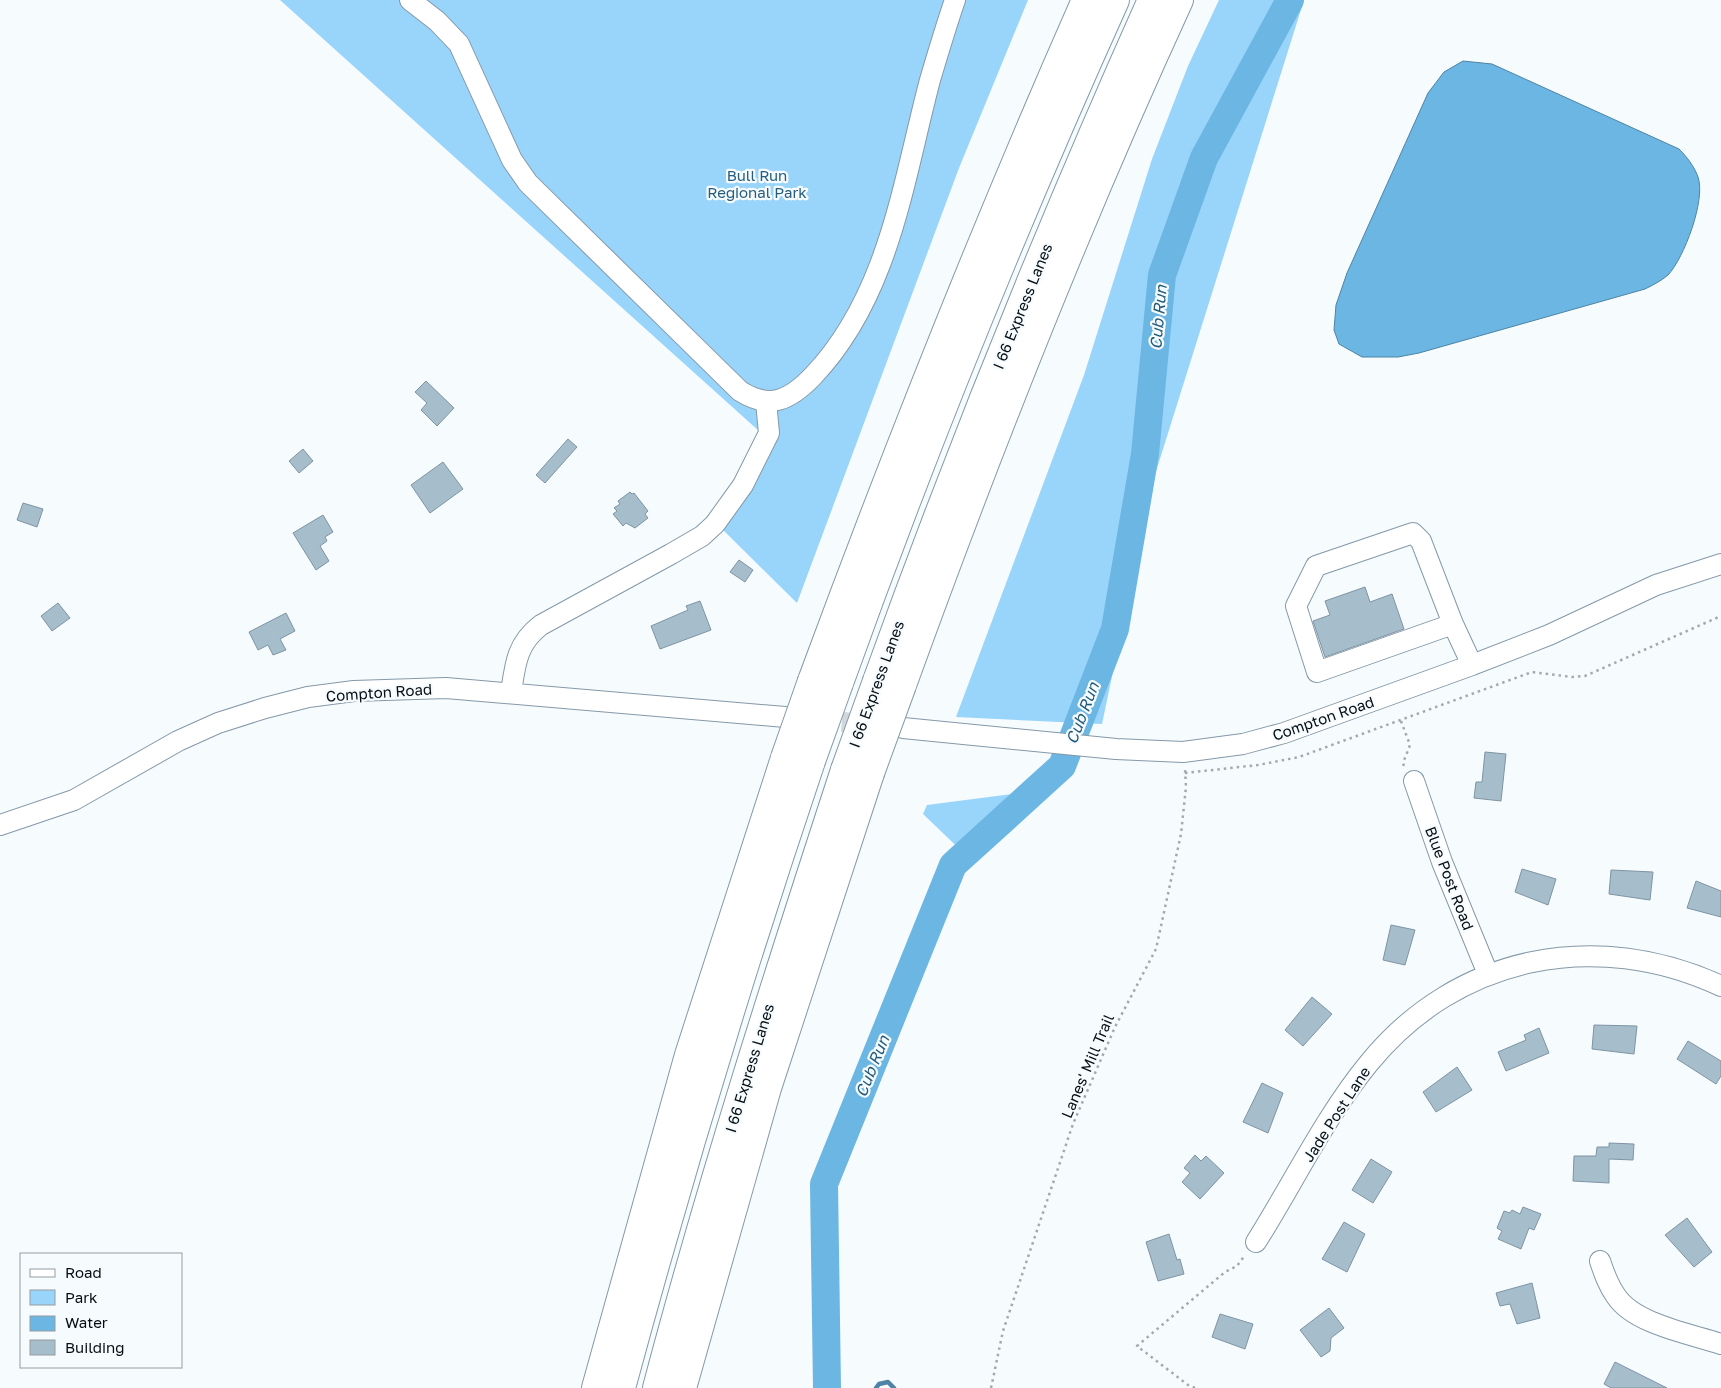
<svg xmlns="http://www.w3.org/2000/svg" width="1721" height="1388" font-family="'Golos Text',sans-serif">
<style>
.green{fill:#99d4fa}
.water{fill:#6cb6e3;stroke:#4d84a5}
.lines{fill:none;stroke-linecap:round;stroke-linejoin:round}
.stream{stroke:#4d84a5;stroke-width:4.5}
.river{stroke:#6cb6e3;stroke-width:28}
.building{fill:#a6bdcc;stroke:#7f94a3}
.minor-tunnel{stroke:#d2d7db;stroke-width:20;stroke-dasharray:20 10;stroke-linecap:butt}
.minor-casing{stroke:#8499a8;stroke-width:22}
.highway-casing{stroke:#8499a8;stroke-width:30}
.path{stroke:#a3a9ad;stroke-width:2.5;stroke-dasharray:2.5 4;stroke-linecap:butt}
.minor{stroke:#fff;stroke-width:20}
.highway{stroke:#fff;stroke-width:28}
.highway-bridge-casing{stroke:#8499a8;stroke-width:30;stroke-linecap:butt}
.highway-bridge{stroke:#fff;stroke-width:28}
.labels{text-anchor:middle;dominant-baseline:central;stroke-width:4.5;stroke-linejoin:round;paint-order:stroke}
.park-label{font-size:15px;fill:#265d7d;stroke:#f6fbfe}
.street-label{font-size:15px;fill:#060e13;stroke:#f6fbfe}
.water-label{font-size:16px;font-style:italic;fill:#245b7b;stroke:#f6fbfe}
</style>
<rect width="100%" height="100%" fill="#f6fbfe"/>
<path class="green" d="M280,0H1028L959,168L797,603L720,527L769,440Z
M1219,0H1304L1153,481L1102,724L956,717L1084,375L1152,159L1188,66Z
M1027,792L971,860L923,814L927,805Z"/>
<path class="water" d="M1463,61L1492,64L1679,149C1687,157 1694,166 1698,177C1706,200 1684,258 1668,275C1661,281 1653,285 1645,289L1419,353L1398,357H1362L1339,344L1334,330L1336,305L1347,273L1428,93L1444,72Z"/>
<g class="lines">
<path class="stream" d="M876,1388L879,1384L888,1382L894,1388"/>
<path class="river" d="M827,1388L824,1184L953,865L1062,766L1115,629L1145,454L1162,275L1204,158L1290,0"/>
</g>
<path class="building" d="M426,381L454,408L437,426L421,410L427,403L415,392Z
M568,439L577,447L545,483L536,475Z
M303,449L313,461L299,473L289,461Z
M443,462L463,489L430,513L411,485Z
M630,492L632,494L634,493L648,511L645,514L648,518L635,528L626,523L623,526L613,514L617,511L614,508L620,504L618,501Z
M23,503L43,509L37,527L17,520Z
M323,515L333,532L325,537L327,541L320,546L329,561L316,570L293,533Z
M739,560L753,570L745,582L730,572Z
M1365,587L1370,602L1392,594L1404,629L1325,657L1313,621L1330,615L1325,601Z
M700,601L711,630L660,649L651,626L688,610L686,606Z
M58,603L70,618L52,631L41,616Z
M286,613L295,631L280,639L286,650L273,655L268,645L258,650L249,632Z
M1485,752L1506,754L1501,801L1474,798L1476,782H1482Z
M1522,869L1556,879L1548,905L1515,892Z
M1611,870L1653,872L1650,900L1609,894Z
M1696,881L1721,891V917L1687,908Z
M1391,925L1415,930L1405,965L1383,960Z
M1312,997L1332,1014L1303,1046L1285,1030Z
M1594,1025L1637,1026L1634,1054L1592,1049Z
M1539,1028L1549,1053L1506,1071L1498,1052L1526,1040L1524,1035Z
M1688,1041L1721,1061V1076L1716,1084L1677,1059Z
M1457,1067L1472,1090L1436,1112L1423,1092Z
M1262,1083L1283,1093L1268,1133L1243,1122Z
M1609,1143L1634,1144L1633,1160L1609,1159V1183L1573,1181L1574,1156H1596L1597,1147H1609Z
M1195,1155L1201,1161L1206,1156L1224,1173L1200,1199L1182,1182L1190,1173L1184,1168Z
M1371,1159L1392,1172L1373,1203L1352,1190Z
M1523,1207L1541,1214L1534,1230L1529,1228L1521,1249L1498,1239L1502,1231L1497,1228L1504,1211L1510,1213L1512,1210L1520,1214Z
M1687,1218L1712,1252L1694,1267L1665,1235Z
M1344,1222L1365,1234L1347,1272L1322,1259Z
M1169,1234L1177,1260L1180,1259L1184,1274L1158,1281L1146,1242Z
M1532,1283L1540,1318L1517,1324L1510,1304L1500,1306L1496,1293Z
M1329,1308L1344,1328L1331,1338L1330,1351L1321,1357L1300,1330Z
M1220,1314L1253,1324L1245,1349L1212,1337Z
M1615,1362L1667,1388H1611L1604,1384Z"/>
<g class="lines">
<path class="minor-tunnel" d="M812,719L875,725"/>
<defs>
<path id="minor" d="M410,0L437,21L459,44L512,160L528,183L740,391C770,410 790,400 813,376C889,296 903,182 930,80C938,53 946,26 955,0
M1453,624L1317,672L1296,606L1316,566L1413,533L1421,541L1453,624L1472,665
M511,693C515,664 517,643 541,625L671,554L702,536L715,524L743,485L769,433L766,402
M903,728L1116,749L1183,752L1243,744L1284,733L1472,665L1549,635L1656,585L1721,564
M1414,781L1442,862L1488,974
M0,825L74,800L178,741L218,723L265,708L308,697L354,691L446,688L785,717
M1256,1242C1292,1185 1326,1115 1369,1063C1457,955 1596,928 1721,986
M1600,1261C1604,1273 1608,1285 1616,1296C1634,1324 1691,1334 1721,1344"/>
<path id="highway" d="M812,681C897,451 987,224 1086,0
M877,681C960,451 1052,223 1152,0
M839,683C922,451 1014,224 1115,0
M902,685C986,453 1076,224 1179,0
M596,1388L689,1055L785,758
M621,1388C678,1177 741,969 811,761
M657,1388C712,1180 778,975 845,770
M682,1388L767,1088L870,773"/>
</defs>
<use href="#minor" class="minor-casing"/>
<use href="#highway" class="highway-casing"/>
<path class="path" d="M1401,721L1410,745L1403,763L1405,769
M1185,773L1258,765L1299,757L1532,672L1572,677L1585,676L1721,616
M991,1388L1003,1331L1073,1124L1115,1027L1156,949L1181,834L1186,787L1185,769
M1195,1388L1188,1385L1137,1346L1225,1272L1237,1266L1245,1255"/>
<use href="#minor" class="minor"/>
<use href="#highway" class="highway"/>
<defs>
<path id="highway-bridge" d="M785,758L812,681
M811,761L839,683
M845,770L877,681
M870,773L902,685"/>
</defs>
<use href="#highway-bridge" class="highway-bridge-casing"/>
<use href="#highway-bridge" class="highway-bridge"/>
</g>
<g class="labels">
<g class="park-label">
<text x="757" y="175">Bull Run<tspan x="757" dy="17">Regional Park</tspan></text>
</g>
<g class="street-label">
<text transform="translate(1022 306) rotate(-68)">I 66 Express Lanes</text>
<text transform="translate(876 684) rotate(-70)">I 66 Express Lanes</text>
<text transform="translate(379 692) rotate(-4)">Compton Road</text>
<text transform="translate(1323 718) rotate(-19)">Compton Road</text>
<text transform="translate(1450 878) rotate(69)">Blue Post Road</text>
<text transform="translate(1087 1066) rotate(-67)">Lanes' Mill Trail</text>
<text transform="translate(749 1068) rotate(-73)">I 66 Express Lanes</text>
<text transform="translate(1336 1114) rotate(-57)">Jade Post Lane</text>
</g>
<g class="water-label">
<text transform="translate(1158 317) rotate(-85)">Cub Run</text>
<text transform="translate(1082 713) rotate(-69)">Cub Run</text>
<text transform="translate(872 1066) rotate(-68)">Cub Run</text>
</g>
</g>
<rect x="20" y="1253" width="162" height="115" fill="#f6fbfe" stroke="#969ca0"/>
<rect x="30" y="1269" width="25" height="8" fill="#ffffff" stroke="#969ca0"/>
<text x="65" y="1278" font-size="15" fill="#060e13">Road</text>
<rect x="30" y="1290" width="25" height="15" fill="#99d4fa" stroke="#969ca0"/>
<text x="65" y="1303" font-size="15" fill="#060e13">Park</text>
<rect x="30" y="1316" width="25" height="15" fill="#6cb6e3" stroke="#969ca0"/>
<text x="65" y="1328" font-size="15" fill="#060e13">Water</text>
<rect x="30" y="1340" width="25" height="15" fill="#a6bdcc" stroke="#969ca0"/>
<text x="65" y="1353" font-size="15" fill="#060e13">Building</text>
</svg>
